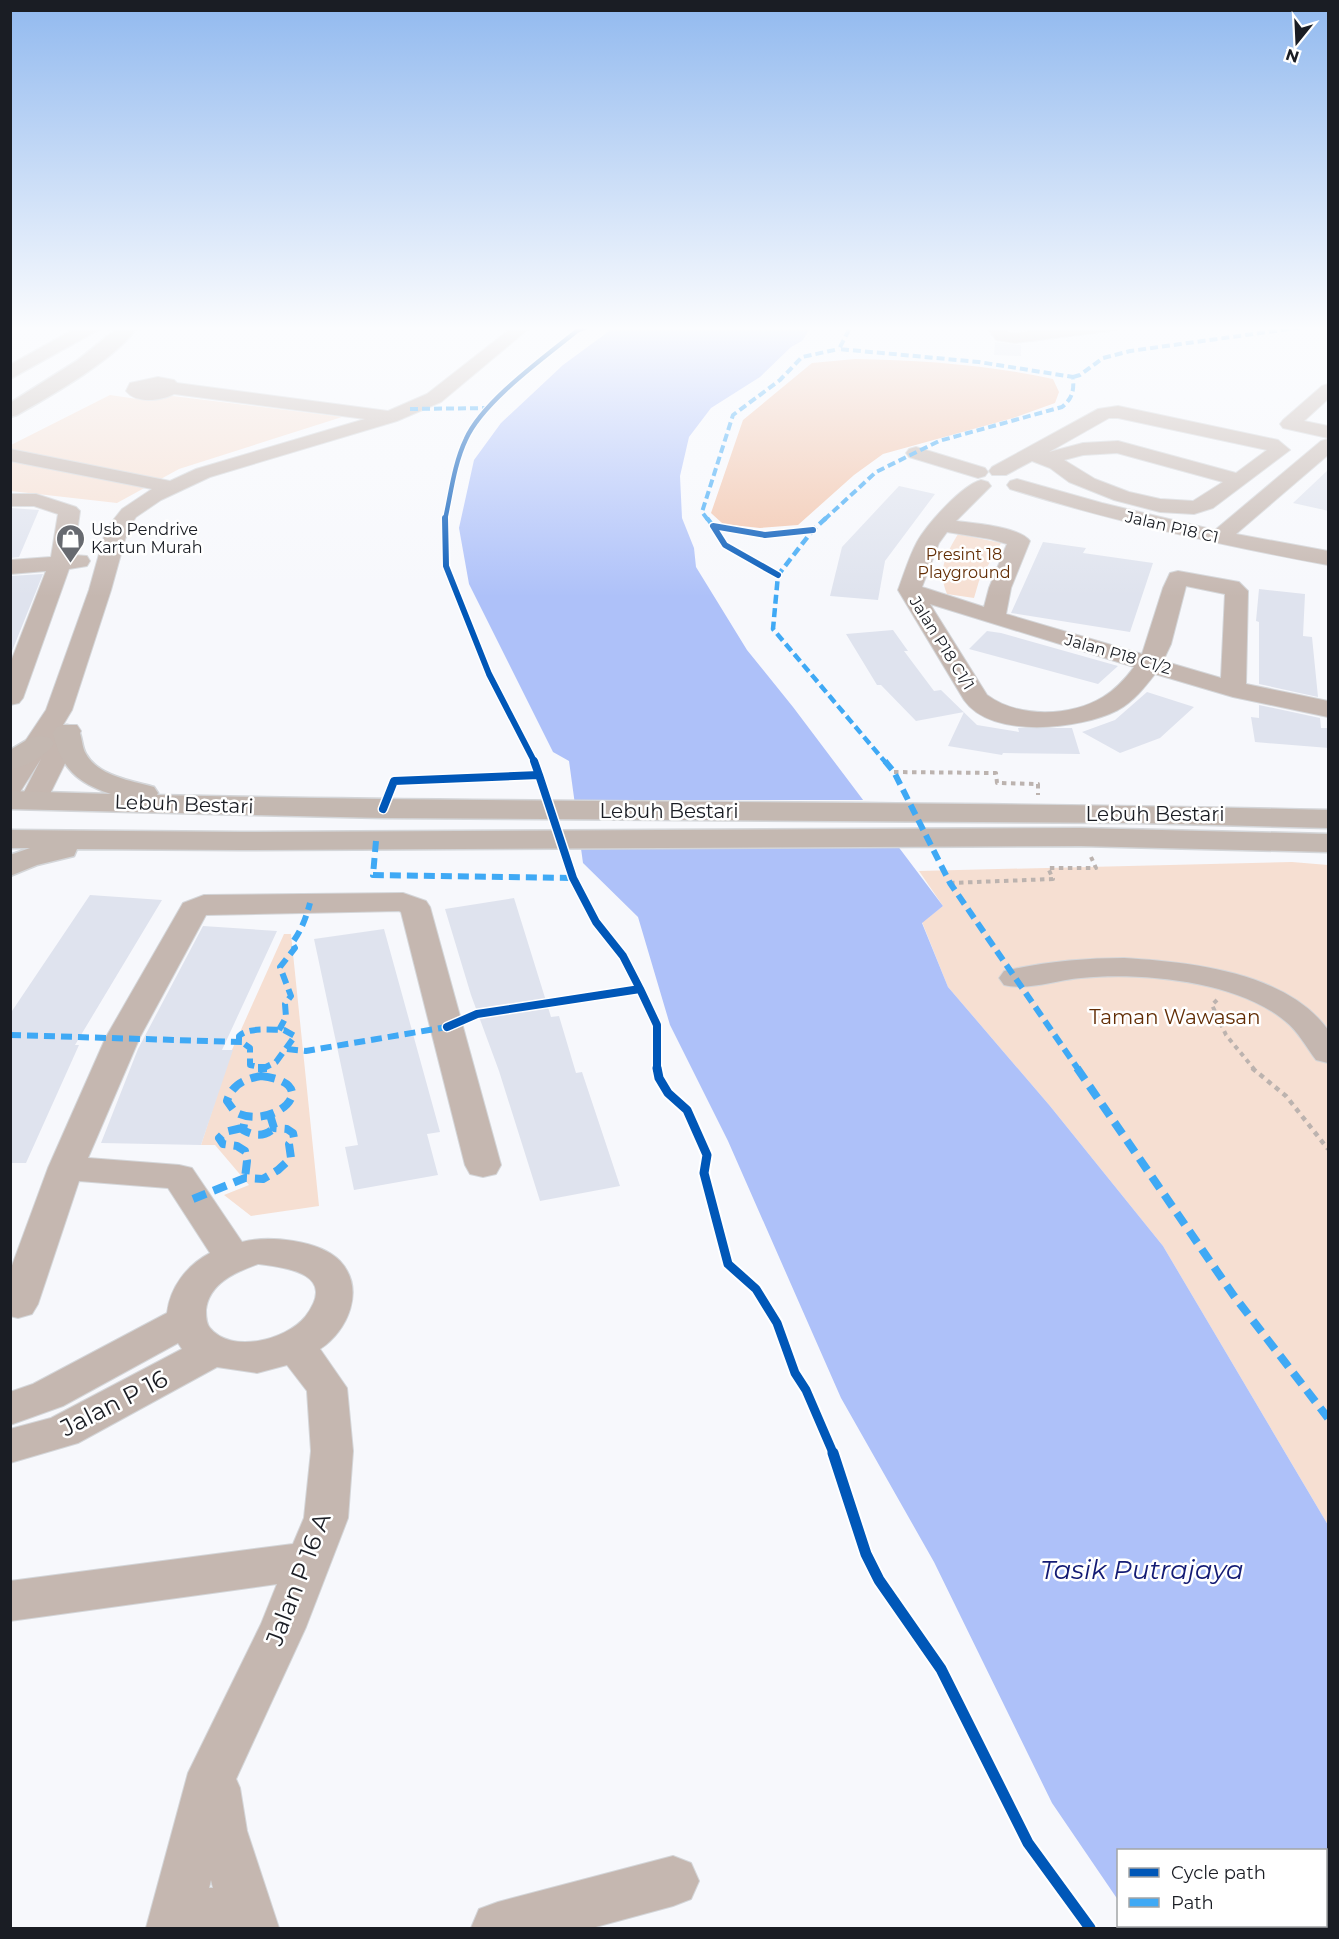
<svg xmlns="http://www.w3.org/2000/svg" width="1339" height="1939" font-family="Montserrat,sans-serif">
<style>
.green{fill:#f6dfd2}
.forest{fill:#f2c4ab}
.water{fill:#aec1f9}
.pier{fill:#f7f8fc}
.building{fill:#dfe3ee}
.lines{fill:none;stroke-linecap:round;stroke-linejoin:round}
.minor-casing{stroke:#d4d6d9;stroke-width:2}
.major-casing{stroke:#d4d6d9;stroke-width:3}
.path-far1{stroke:#bcb3af;stroke-width:4;stroke-dasharray:4.5 4.5;stroke-linecap:butt}
.path{stroke:#bcb3af;stroke-width:4.5;stroke-dasharray:5 5;stroke-linecap:butt}
.minor{fill:#c5b7b0;fill-rule:evenodd}
.major{fill:#c4b8b1;fill-rule:evenodd}
.quiet-far3{stroke:#3fa9f5;stroke-width:4;stroke-dasharray:8 4;stroke-linecap:butt}
.quiet-far2{stroke:#3fa9f5;stroke-width:4.5;stroke-dasharray:9 4.5;stroke-linecap:butt}
.quiet-far1{stroke:#3fa9f5;stroke-width:6;stroke-dasharray:11 6;stroke-linecap:butt}
.quiet{stroke:#3fa9f5;stroke-width:8;stroke-dasharray:14 8;stroke-linecap:butt}
.cycleway-far4-casing{stroke:#fff;stroke-width:7}
.cycleway-far3-casing{stroke:#fff;stroke-width:9}
.cycleway-far2-casing{stroke:#fff;stroke-width:11}
.cycleway-far1-casing{stroke:#fff;stroke-width:13}
.cycleway-casing{stroke:#fff;stroke-width:15}
.cycleway-far4{stroke:#0057b8;stroke-width:4.5}
.cycleway-far3{stroke:#0057b8;stroke-width:6}
.cycleway-far2{stroke:#0057b8;stroke-width:8}
.cycleway-far1{stroke:#0057b8;stroke-width:9}
.cycleway{stroke:#0057b8;stroke-width:11}
.labels{text-anchor:middle;dominant-baseline:central;stroke-width:5;stroke-linejoin:round;paint-order:stroke}
.far-street-label{font-size:16px;fill:#1a1d24;stroke:#fff}
.far-poi-label{font-size:16px;fill:#1a1d24;stroke:#fff;text-anchor:start}
.far-park-label{font-size:16px;fill:#632e06;stroke:#fff}
.street-label{font-size:20px;fill:#1a1d24;stroke:#fff}
.park-label{font-size:20px;fill:#632e06;stroke:#fff}
.near-street-label{font-size:24px;fill:#1a1d24;stroke:#fff}
.near-water-label{font-size:26px;font-style:italic;fill:#131b74;stroke:#fff}
</style>
<rect width="100%" height="100%" fill="#f7f8fc"/>
<path class="green" d="M110,395L144,400L164,395L342,417L179,469L117,503L11,491V445Z
M958,534L1001,543L979,581L974,598L947,594C937,571 946,554 958,534Z
M1292,862L1328,865V1525L1163,1246L1050,1106L948,987L922,922L943,906L919,871Z
M284,934H291L319,1206L251,1216L224,1195L249,1185L215,1145H201L231,1052Z"/>
<path class="forest" d="M855,359C921,360 988,365 1053,379L1059,392L1055,403L1013,418L883,454L854,475L798,525L760,528L723,524L711,513L743,420L812,363Z"/>
<path class="water" d="M616,326H812L802,341L791,347L760,377L711,408L689,437L680,476L682,518L694,548L696,567L747,650L793,707L943,906L922,923L948,987L1050,1106L1163,1246L1328,1525V1928H1138L1136,1926H1326V1850H1118V1900L1052,1803L934,1562L841,1398L728,1141L670,1025L638,917L583,863L569,761L553,752L469,584L459,528L474,460L501,423L563,365Z"/>
<path class="pier" d="M571,800H868L905,848H578Z"/>
<path class="building" d="M995,342L1021,345V356L994,355Z
M1329,469V511L1293,503Z
M899,486L935,494L885,561L878,600L830,596L842,547Z
M10,508L39,510L19,557L10,558Z
M1043,542L1086,548L1083,553L1153,563L1130,632L1011,613Z
M43,574L10,656V576Z
M1259,589L1305,594L1303,636L1312,637L1318,697L1259,684V622L1256,621Z
M893,630L908,651H904L934,691L941,690L977,725L1019,732L1018,728H1072L1080,754L1003,753L1002,755L948,746L964,712L916,721L881,685H877L846,634Z
M987,631L1001,633L1118,666L1098,684L969,649Z
M1147,692L1194,707L1160,738L1120,753L1082,732L1115,720Z
M1259,705L1320,718L1321,728H1329V748L1255,742L1251,717L1259,718Z
M90,895L162,900L75,1045H79L26,1163H10V1014Z
M514,898L551,1017L559,1016L576,1073L582,1072L620,1186L540,1201L499,1071L471,995L445,909Z
M203,926L277,931L222,1050H233L201,1145L101,1143L138,1049Z
M384,929L440,1132L427,1134L438,1175L354,1190L345,1147L358,1145L314,939Z"/>
<g class="lines">
<defs>
<path id="minor" d="M514,326H532L441,402L397,421L210,477L161,500L136,517L128,529L111,590L72,710L63,725H77L81,731L44,806L34,808L24,806L20,800L41,759L20,792L10,794V764L46,710L89,590L106,529L122,509L152,489L10,461V449L170,481L196,469L365,419L174,394C161,401 136,404 126,391L130,383L158,377L174,380L177,383L388,411L427,394Z
M986,326H1003L1008,332L1015,333L1072,326H1118L1116,330L1110,331L1015,343L996,340Z
M1328,384V399L1304,421L1328,426V438L1283,428L1280,424L1283,420L1322,386Z
M1118,406L1278,440L1290,450L1213,508L1194,514L1160,512L1114,500L1069,482L1050,468L1032,461L1006,475H992L989,471L992,467L1098,409ZM1109,418H1118L1267,450L1236,473L1118,441L1083,443L1049,452ZM1117,453L1223,482L1193,501L1160,499L1129,492L1095,479L1064,460L1083,455Z
M1328,439V455L1236,534L1328,551V565C1220,545 1115,522 1010,489L1007,485L1010,481L1017,479L1102,503L1215,530L1321,441Z
M916,447L985,468L988,472L985,476L978,478L909,457L906,453L909,449Z
M981,480L988,482L991,486L956,521C973,523 1020,527 1030,541L1011,588L1006,614L1142,654L1163,588L1170,573L1178,571L1239,582L1248,591L1246,684L1328,701V717L1233,697L1155,674C1145,687 1134,701 1118,710C1081,729 992,740 964,700L898,590C904,574 909,557 917,542C927,524 962,485 981,480ZM947,532L990,539L1007,544L989,588L984,607L922,587L939,543ZM1186,586L1225,594L1221,678L1163,661L1171,644ZM930,604L1134,667C1125,679 1116,689 1103,697C1070,717 1018,718 987,695Z
M10,494H36L76,507L80,511L74,555L87,556L90,561L87,566L69,569L23,698L19,703L10,705V664L46,571L10,574V560L51,557L58,514L34,506H10Z
M403,893L426,901L430,907L501,1165L496,1174L483,1177L470,1174L465,1165L401,912L399,911L206,915L140,1037L88,1158L179,1165L192,1168L242,1242C268,1235 320,1240 340,1261C366,1289 348,1331 320,1349L347,1388L353,1451L348,1518L306,1627L236,1779L240,1788L247,1831L279,1928H146L188,1773L261,1624L277,1584L10,1621V1581L293,1544L304,1518L311,1451L307,1391L287,1365L257,1373L217,1367L78,1443L10,1463V1429L51,1418L182,1349L178,1343L63,1406L10,1425V1392L33,1384L167,1313C170,1287 187,1265 210,1253L168,1188L79,1181L38,1304L32,1314L18,1318L10,1316V1271L48,1168L106,1037L183,903L204,895ZM258,1264C289,1268 338,1274 305,1317C286,1340 231,1354 210,1328C206,1323 206,1316 206,1310C209,1283 236,1272 258,1264ZM211,1880L213,1888H209Z
M1124,958C1190,962 1287,972 1328,1030V1063L1316,1060C1306,1047 1298,1031 1285,1021C1237,981 1141,972 1081,978C1056,980 1028,991 1004,985L999,978L1004,971C1043,962 1084,958 1124,958Z
M673,1856L691,1863L699,1881L691,1899L673,1906L592,1928H471L479,1909L498,1902Z"/>
<path id="major" d="M80,326H101L98,330L10,379V365Z
M120,326H132L135,330C114,360 50,396 17,415L10,417V403L78,360Z
M67,725L77,727C83,736 81,746 86,754C98,776 132,781 154,787L158,793L157,795C547,804 938,800 1328,810V828L1138,823L383,818L10,809V791L111,794C77,783 61,768 53,733L57,727Z
M40,736L50,738L54,744C45,756 25,767 10,770V750L30,738Z
M1081,828L1328,834V852L1081,846L241,850L77,849L74,856L37,865L10,876V855L30,848H10V830L241,832Z"/>
</defs>
<use href="#minor" class="minor-casing"/>
<use href="#major" class="major-casing"/>
<path class="path-far1" d="M894,772L996,773L997,783L1038,784V795
M950,883L1053,879L1048,868H1096L1091,857
M1217,1000L1212,1005L1226,1035L1254,1069"/>
<path class="path" d="M1252,1068L1286,1096L1328,1149"/>
<use href="#minor" class="minor"/>
<use href="#major" class="major"/>
<path class="quiet-far3" d="M1073,377L1080,375L1103,358L1130,351L1311,326
M410,409L488,408
M708,520L702,512L733,415L780,380L802,357L839,349
M824,520L876,472L939,441L1062,407C1073,398 1074,390 1073,377L979,362L839,349L851,326"/>
<path class="quiet-far2" d="M707,518L713,526
M826,518L813,530L778,575L773,629L886,763"/>
<path class="quiet-far1" d="M885,761L894,772L950,883L1078,1069
M376,841L373,875L573,878
M279,1030L286,1017L285,1004L291,996L280,967L295,948L292,943C301,931 306,918 310,903
M284,1030L295,1036L276,1062L264,1068L250,1065V1048L239,1040V1036C248,1027 271,1030 284,1030Z
M10,1035L242,1042
M287,1049L306,1051L447,1027"/>
<path class="quiet" d="M258,1068H267
M1077,1068L1234,1296L1328,1418
M261,1076C328,1084 271,1132 235,1112L227,1101C232,1084 245,1079 261,1076Z
M244,1124L243,1130C254,1136 265,1137 274,1128
M242,1128L225,1132L219,1138L223,1144L237,1146L245,1151L247,1161L245,1178
M193,1199L245,1178L263,1179L278,1170L291,1158L289,1144L294,1138L293,1133L287,1129L274,1128L270,1115"/>
<defs>
<path id="cycleway-far4" d="M445,520C451,493 454,464 466,439C483,401 545,357 578,330L590,326"/>
<path id="cycleway-far3" d="M445,518L446,566L489,674L535,763
M778,575L725,545L713,526L765,535L813,530"/>
<path id="cycleway-far2" d="M534,761L539,775
M383,809L394,781L539,775L573,878L596,922L623,956L640,989
M447,1027L477,1014L640,989L657,1025V1069"/>
<path id="cycleway-far1" d="M657,1068L659,1078L668,1093L687,1110L707,1155L704,1173L728,1264L756,1289L777,1323L795,1373L806,1390L834,1455"/>
<path id="cycleway" d="M833,1453L866,1554L879,1580L941,1669L1028,1843L1090,1928"/>
</defs>
<use href="#cycleway-far4" class="cycleway-far4-casing"/>
<use href="#cycleway-far3" class="cycleway-far3-casing"/>
<use href="#cycleway-far2" class="cycleway-far2-casing"/>
<use href="#cycleway-far1" class="cycleway-far1-casing"/>
<use href="#cycleway" class="cycleway-casing"/>
<use href="#cycleway-far4" class="cycleway-far4"/>
<use href="#cycleway-far3" class="cycleway-far3"/>
<use href="#cycleway-far2" class="cycleway-far2"/>
<use href="#cycleway-far1" class="cycleway-far1"/>
<use href="#cycleway" class="cycleway"/>
</g>
<linearGradient id="sky" x2="0" y2="1"><stop stop-color="#91b9ef"/><stop offset="0.55" stop-color="#fbfcfe"/><stop offset="1" stop-color="#fbfcfe" stop-opacity="0"/></linearGradient>
<rect width="1339" height="597" fill="url(#sky)"/>
<defs>
<symbol id="shop-pin" viewBox="-11 -11 22 30"><path d="M0 17L-7.5 6A9.5 9.5 0 1 1 7.5 6Z" fill="#676a70" stroke="#fff"/><path d="M-5-2.5h2.3a2.7 3.5 0 0 1 5.4 0H5L5.5 6h-11ZM-1.5-2.5h3a1.5 2.3 0 0 0-3 0Z" fill="#fff"/></symbol>
</defs>
<g fill-rule="evenodd">
<use href="#shop-pin" x="54" y="522" width="33" height="45"/>
</g>
<g class="labels">
<g class="far-street-label">
<text transform="translate(1172 527) rotate(13)">Jalan P18 C1</text>
<text transform="translate(942 643) rotate(58)">Jalan P18 C1/1</text>
<text transform="translate(1118 654) rotate(16)">Jalan P18 C1/2</text>
</g>
<g class="far-poi-label">
<text x="91" y="529">Usb Pendrive<tspan x="91" dy="18">Kartun Murah</tspan></text>
</g>
<g class="far-park-label">
<text x="964" y="554">Presint 18<tspan x="964" dy="18">Playground</tspan></text>
</g>
<g class="street-label">
<text transform="translate(184 804) rotate(2)">Lebuh Bestari</text>
<text x="669" y="811">Lebuh Bestari</text>
<text x="1155" y="814">Lebuh Bestari</text>
</g>
<g class="park-label">
<text x="1175" y="1017">Taman Wawasan</text>
</g>
<g class="near-street-label">
<text transform="translate(114 1403) rotate(-27)">Jalan P 16</text>
<text transform="translate(298 1579) rotate(-69)">Jalan P 16 A</text>
</g>
<g class="near-water-label">
<text x="1142" y="1570">Tasik Putrajaya</text>
</g>
</g>
<rect width="1339" height="1939" fill="none" stroke="#1a1d24" stroke-width="24"/>
<rect x="1117" y="1849" width="210" height="78" fill="#ffffff" stroke="#a3a5a7" stroke-width="1.5"/>
<rect x="1129" y="1868" width="30" height="9" fill="#0057b8" stroke="#a3a5a7" stroke-width="1.5"/>
<text x="1171" y="1879" font-size="18" fill="#1a1d24">Cycle path</text>
<rect x="1129" y="1898" width="30" height="9" fill="#3fa9f5" stroke="#a3a5a7" stroke-width="1.5"/>
<text x="1171" y="1909" font-size="18" fill="#1a1d24">Path</text>
<g transform="translate(1297 42) rotate(198)" stroke="#ffffff" stroke-width="4.5" paint-order="stroke">
<path d="M0-4.5L10 22L0 15L-10 22Z" fill="#1a1d24"/>
<text y="-9" font-size="16" font-weight="bold" text-anchor="middle" fill="#1a1d24">N</text>
</g>
</svg>
